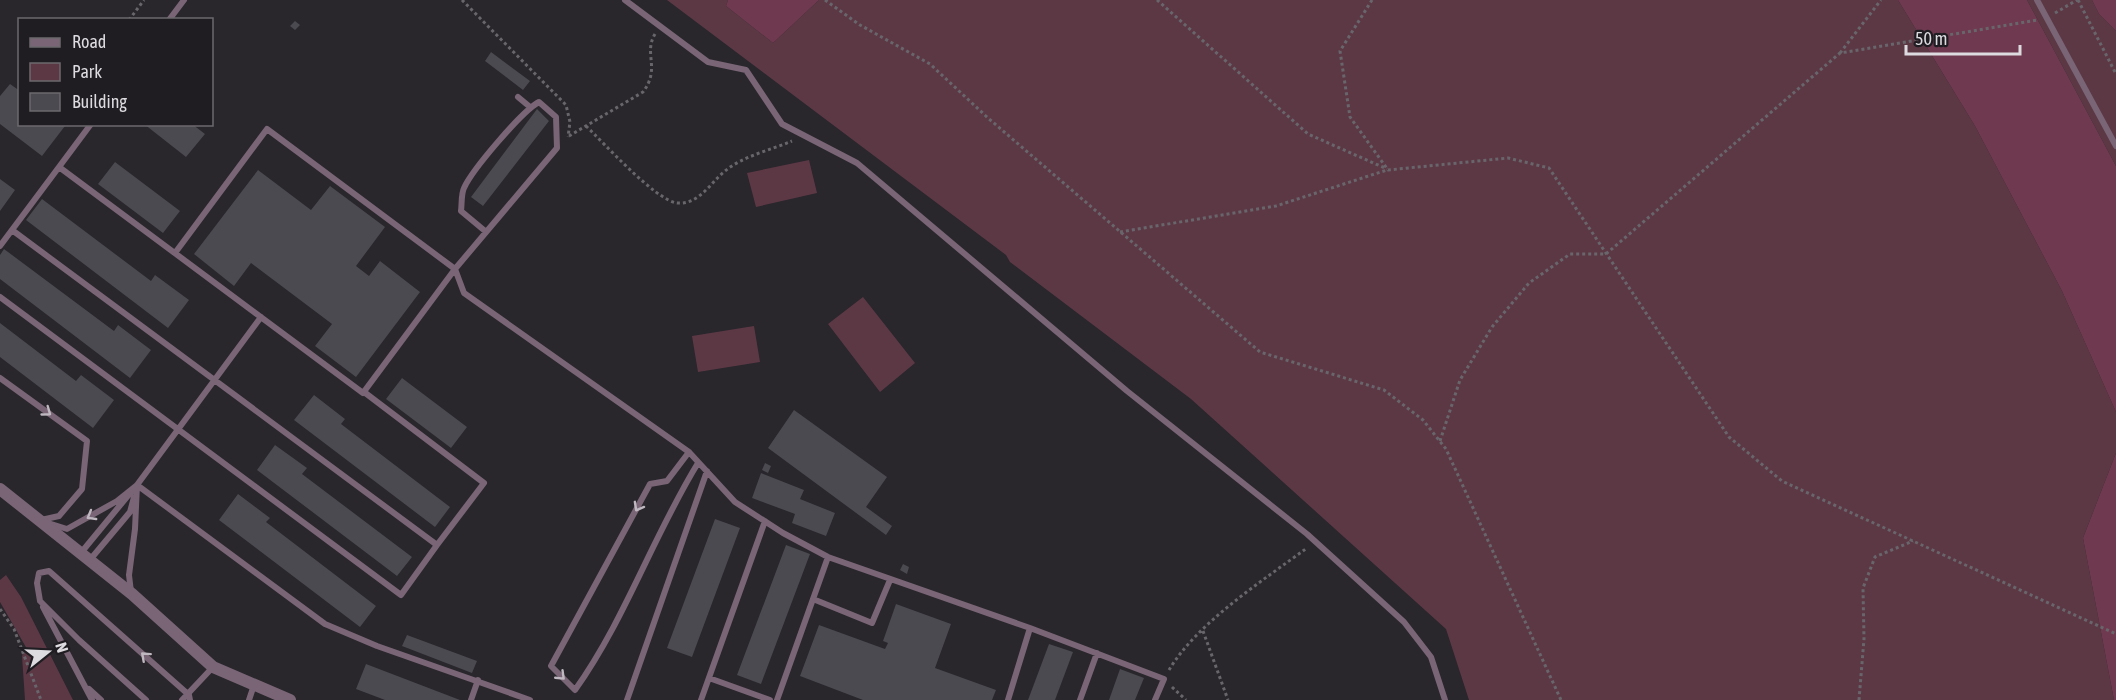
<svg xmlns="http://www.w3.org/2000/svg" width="2116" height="700" font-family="'Asap Condensed',sans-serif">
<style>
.green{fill:#5c3845}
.forest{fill:#6f3a4f}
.building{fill:#4a4a50}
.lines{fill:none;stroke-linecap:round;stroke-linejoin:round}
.path{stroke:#69666b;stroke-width:3;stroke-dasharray:3 3;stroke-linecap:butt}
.service{stroke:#796576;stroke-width:6}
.minor{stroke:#796576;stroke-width:12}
.oneway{stroke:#bfb8c0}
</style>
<rect width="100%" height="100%" fill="#29262c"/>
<path class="green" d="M667,0H728L726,6L773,43L819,0H1898L1975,126L2062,291L2116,412V453L2083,538L2114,700H1469L1446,629L1191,399L1010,262L1006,255Z
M2027,0H2092L2099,14L2116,31V166Z
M809,160L817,193L756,207L747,173Z
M863,297L915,363L880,392L828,324Z
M754,326L760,362L698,372L692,336Z
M6,575L21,597L73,700H25L22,656L27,649L0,602V580Z"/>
<path class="forest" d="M728,0H819L773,43L726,6Z
M1898,0H2027L2116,166V412L2062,291L1975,126Z
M2092,0H2116V31L2099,14Z
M2116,453V700H2114L2083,538Z"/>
<path class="building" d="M295,21L300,25L295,30L290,26Z
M491,52L530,81L523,90L485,61Z
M10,84L20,91V124L65,126L42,156L0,124V96Z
M537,109L549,121L483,206L471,197Z
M144,124H192L205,134L186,157Z
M115,162L180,211L163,233L98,184Z
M258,170L311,210L330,186L385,227L356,266L369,276L380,261L420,292L356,377L315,346L332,324L251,263L234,286L194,254Z
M0,179L15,190L0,211Z
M42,199L151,281L155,275L189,300L168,328L26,220Z
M4,249L114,331L118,325L151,350L130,378L0,279V255Z
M0,323L76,381L81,375L114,400L93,428L0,357Z
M402,378L467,427L451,448L386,399Z
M314,395L345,419L341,424L450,507L435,527L294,420Z
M794,410L887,477L866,507L892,526L886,535L768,448Z
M275,445L307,468L302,474L412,557L397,576L257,470Z
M765,463L771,466L768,473L762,470Z
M761,473L804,490L800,499L835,513L826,536L792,523L795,514L752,498Z
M238,494L270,518L266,522L376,606L360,627L219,520Z
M715,519L740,528L692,657L667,648Z
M786,545L810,554L761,684L737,675Z
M903,564L909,567L907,574L900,570Z
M896,604L951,624L935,668L996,690L992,700H863L800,676L819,625L885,649L888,643L883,641Z
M407,635L477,661L472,673L402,646Z
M1049,644L1073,652L1055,700H1028Z
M366,664L460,700H385L356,689Z
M1120,669L1144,678L1135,700H1109Z"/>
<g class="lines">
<path class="path" d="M462,0L566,105L570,122L568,137
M825,0L860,25L930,64L988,118L1260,352L1384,390L1423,420L1446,449L1561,700
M1157,0L1308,134L1387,169
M1372,0L1340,51L1350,117L1388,170L1508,158L1549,168L1729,437L1782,481L2116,634
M2078,0L2116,74
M2055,13L2077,0
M129,20L144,0
M1840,53L1881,0
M586,126C603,142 655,200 677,203C699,205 711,182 725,171C743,156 771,150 792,141
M569,136L643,92C661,68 643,54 655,34
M1120,232L1276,206L1387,170
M1440,441L1460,380L1492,327L1529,283L1570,254H1606L1840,53L2038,20
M0,609L14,629L41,700
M1203,631L1228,700
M1169,670C1197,623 1262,581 1307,548
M1172,687L1186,700
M1859,700L1864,639L1863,588L1875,557L1913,541"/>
<path class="service" d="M625,0L708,62L746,70L782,124L857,163L1127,391L1307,534L1404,622L1431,657L1445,700
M2037,0L2116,146
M169,20L184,0
M518,97L530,107
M59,167L91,124
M485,231L461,211C462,204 461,194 464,188C472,170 522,111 539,102L556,117L557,148L455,269L464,293L689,452L735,502L783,533L828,557L1030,628L1008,700
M0,246L59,167L363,393L455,269L267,129L175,253
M0,297L401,595L437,545L12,230
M261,317L137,485L325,624L377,646L530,700
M0,378L87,441L82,489L59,516L41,520
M364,392L484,483L437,545
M689,452L667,481L650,484L551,666L575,690C625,620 653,536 698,463
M48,523L67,529L117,501L137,485
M80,554L131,492
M89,561L130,512L134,497
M131,592L129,575L135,529L137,485
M813,599L872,623L890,580
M43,607L92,700
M1030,628L1164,679L1155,700
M709,678L770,700
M89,689L101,700
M146,700L79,640L40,601L37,583L39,573L49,571L189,695L190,700
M182,700L213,667
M249,700L254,685
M471,700L478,680
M627,700L707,471
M701,700L765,521
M777,700L828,557
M1080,700L1097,653"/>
<path class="minor" d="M0,489L132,594L213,667L290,700"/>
</g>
<defs><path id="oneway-chevron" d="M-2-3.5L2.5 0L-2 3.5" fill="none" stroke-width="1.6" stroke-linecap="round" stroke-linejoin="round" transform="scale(1.5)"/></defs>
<g class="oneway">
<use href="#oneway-chevron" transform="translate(47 412) rotate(36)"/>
<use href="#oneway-chevron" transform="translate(638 507) rotate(119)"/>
<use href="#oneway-chevron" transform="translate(91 516) rotate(150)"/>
<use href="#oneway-chevron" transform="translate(145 656) rotate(-138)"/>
<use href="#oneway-chevron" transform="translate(561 676) rotate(44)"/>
</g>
<rect x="18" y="18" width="195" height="108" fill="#201d22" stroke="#6c696e" stroke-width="1.5"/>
<rect x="30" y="38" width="30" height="9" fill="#796576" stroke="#6c696e" stroke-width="1.5"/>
<text x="72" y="48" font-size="18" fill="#dddbdf">Road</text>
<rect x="30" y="63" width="30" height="18" fill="#5c3845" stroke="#6c696e" stroke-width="1.5"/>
<text x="72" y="78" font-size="18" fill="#dddbdf">Park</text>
<rect x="30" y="93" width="30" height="18" fill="#4a4a50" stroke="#6c696e" stroke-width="1.5"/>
<text x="72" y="108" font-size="18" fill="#dddbdf">Building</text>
<g transform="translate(48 652) rotate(72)" stroke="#201d22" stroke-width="4.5" paint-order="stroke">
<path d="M0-4.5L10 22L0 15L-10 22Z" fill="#dddbdf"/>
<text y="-9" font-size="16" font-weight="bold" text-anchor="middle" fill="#dddbdf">N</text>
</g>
<path d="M1906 45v9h114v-9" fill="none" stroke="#dddbdf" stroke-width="3"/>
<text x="1915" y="45" font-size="18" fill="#dddbdf" stroke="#201d22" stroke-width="4.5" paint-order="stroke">50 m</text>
</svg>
